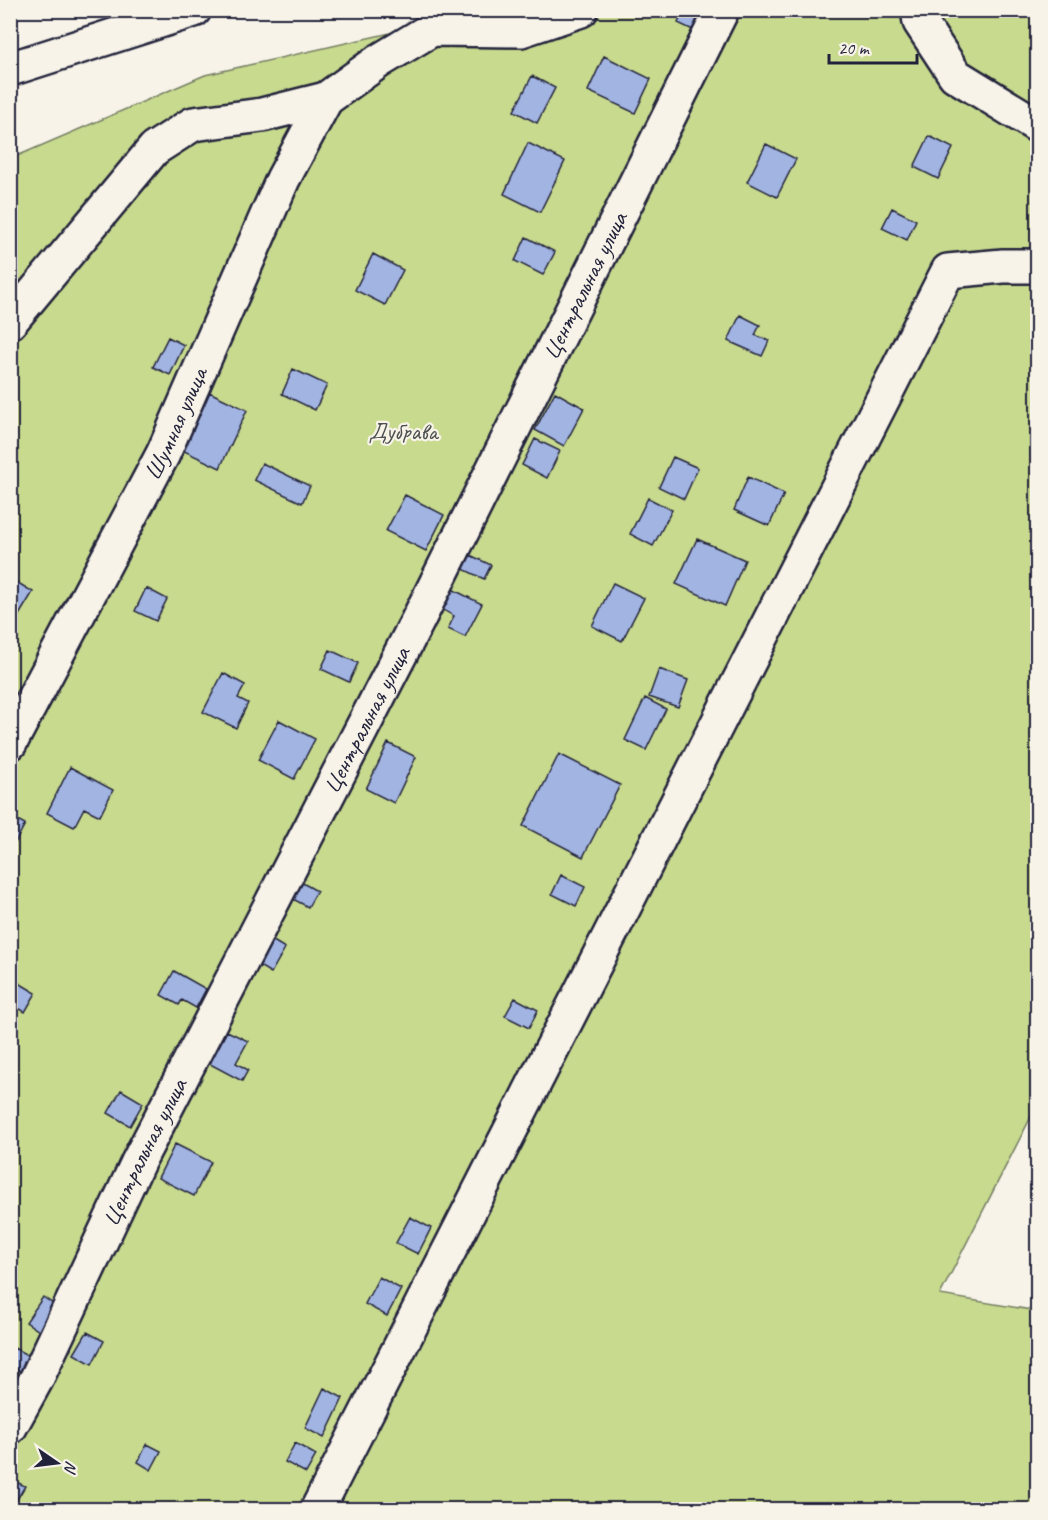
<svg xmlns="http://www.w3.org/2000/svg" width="1048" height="1520" font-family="Caveat,sans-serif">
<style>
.green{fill:#c8da8e;stroke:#757e64;stroke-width:1.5}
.building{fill:#a1b4e2;stroke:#22223b;stroke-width:1.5}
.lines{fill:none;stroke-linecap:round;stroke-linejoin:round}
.minor-casing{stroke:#22223b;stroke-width:38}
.highway-casing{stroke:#22223b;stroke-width:38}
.minor{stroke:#f7f3e8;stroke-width:33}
.highway{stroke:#f7f3e8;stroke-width:33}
.labels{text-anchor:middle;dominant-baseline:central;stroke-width:4.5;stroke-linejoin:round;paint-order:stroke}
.street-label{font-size:24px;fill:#22223b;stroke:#f7f3e8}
.park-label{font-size:24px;fill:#4c5050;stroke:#f7f3e8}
</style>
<rect width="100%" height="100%" fill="#f7f3e8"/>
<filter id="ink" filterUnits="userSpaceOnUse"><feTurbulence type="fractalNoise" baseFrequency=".0167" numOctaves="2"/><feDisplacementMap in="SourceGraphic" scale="12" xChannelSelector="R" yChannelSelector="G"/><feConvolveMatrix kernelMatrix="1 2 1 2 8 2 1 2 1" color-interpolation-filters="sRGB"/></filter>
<g filter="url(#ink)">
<path class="green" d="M487,11H1037V1105L940,1295L1037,1311V1509H11L10,159L205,75Z"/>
<path class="building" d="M684,10H705L695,31L678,23Z
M604,56L651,79L635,113L588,91Z
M532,76L555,88L537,123L514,111Z
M929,136L953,148L938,179L914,167Z
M528,143L565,161L540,212L504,194Z
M766,144L796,159L777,197L747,182Z
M892,208L916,220L907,240L882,228Z
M526,237L555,252L543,275L515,261Z
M373,254L403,270L385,305L355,290Z
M740,315L760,325L755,335L769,341L762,356L728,341Z
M168,337L184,345L170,375L153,367Z
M293,369L327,385L315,410L282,394Z
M209,392L247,410L220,468L182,450Z
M555,392L584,408L564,446L535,430Z
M535,439L560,451L547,478L522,465Z
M673,457L698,468L684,499L659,487Z
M262,463L310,486L302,503L254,480Z
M748,477L784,494L769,526L734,510Z
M405,495L444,515L426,551L386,531Z
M648,498L672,510L653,546L630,534Z
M697,539L745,560L725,606L676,584Z
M470,555L491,565L484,579L463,569Z
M10,578L33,592L10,630Z
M613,583L644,598L622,641L592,626Z
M146,588L167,599L156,621L135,611Z
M450,588L482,604L465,637L448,629L454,616L440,608Z
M330,650L358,663L349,682L321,669Z
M659,669L688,680L678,707L649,697Z
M223,673L245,685L238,698L248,703L236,728L203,712Z
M645,698L666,709L646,750L625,740Z
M279,720L315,739L294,779L258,760Z
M388,743L416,757L394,803L366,789Z
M559,754L620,785L583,857L523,826Z
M70,767L113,790L100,816L84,808L74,827L47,813Z
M10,816L25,824L14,845L10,844Z
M561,875L585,887L576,906L552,894Z
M299,881L317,891L308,907L291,898Z
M270,939L285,948L271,973L256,964Z
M174,971L206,989L196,1008L182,1000L179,1005L161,995Z
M19,983L36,993L25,1012L10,1003V998Z
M515,998L538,1010L529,1028L505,1016Z
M227,1031L248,1041L236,1063L248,1070L242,1081L210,1064Z
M121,1090L143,1103L130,1126L108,1113Z
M175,1144L211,1162L194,1196L158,1178Z
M410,1217L431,1228L418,1254L396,1243Z
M379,1277L401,1289L387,1316L365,1304Z
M43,1297L62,1310L45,1335L26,1322Z
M87,1332L104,1341L92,1364L74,1354Z
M14,1348L31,1357L24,1373L10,1366V1356Z
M324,1388L343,1398L324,1438L305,1428Z
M295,1443L316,1455L306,1473L285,1462Z
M147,1444L161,1451L151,1470L138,1462Z
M10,1479L25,1486L12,1508L10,1507Z"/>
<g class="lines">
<defs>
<g id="minor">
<path d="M918,10L920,22L955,75L1038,126"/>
<path d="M10,322L154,149L193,124L262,115L326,99L379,61L432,29L521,30L581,10"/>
<path id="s1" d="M10,743L163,454L283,179L326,99"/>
<path id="s2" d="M10,1427L37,1378L138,1162L418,620L722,10"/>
<path d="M317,1510L948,271L1003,266H1038"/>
</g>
<path id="highway" d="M10,69L194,10"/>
</defs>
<use href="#minor" class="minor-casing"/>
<use href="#highway" class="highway-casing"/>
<use href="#minor" class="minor"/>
<use href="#highway" class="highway"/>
</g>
</g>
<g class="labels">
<g class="street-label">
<text stroke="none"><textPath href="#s2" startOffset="1278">Центральная улица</textPath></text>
<text stroke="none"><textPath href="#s1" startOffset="360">Шумная улица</textPath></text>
<text stroke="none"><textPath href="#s2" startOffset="792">Центральная улица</textPath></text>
<text stroke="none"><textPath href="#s2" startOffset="306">Центральная улица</textPath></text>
</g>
<g class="park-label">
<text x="403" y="431">Дубрава</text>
</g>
</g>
<rect width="1048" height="1520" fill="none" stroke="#f7f3e8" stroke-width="36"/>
<rect x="18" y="18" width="1012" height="1484" fill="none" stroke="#22223b" stroke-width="2" filter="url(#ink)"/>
<g transform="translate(57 1463) rotate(104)" stroke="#f7f3e8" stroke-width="4.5" paint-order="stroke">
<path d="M0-4.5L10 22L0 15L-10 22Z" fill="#22223b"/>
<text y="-9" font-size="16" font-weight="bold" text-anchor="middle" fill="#22223b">N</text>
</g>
<path d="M829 54v9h88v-9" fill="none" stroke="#22223b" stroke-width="3"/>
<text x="838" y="54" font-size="18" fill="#22223b" stroke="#f7f3e8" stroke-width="4.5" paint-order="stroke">20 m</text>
</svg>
